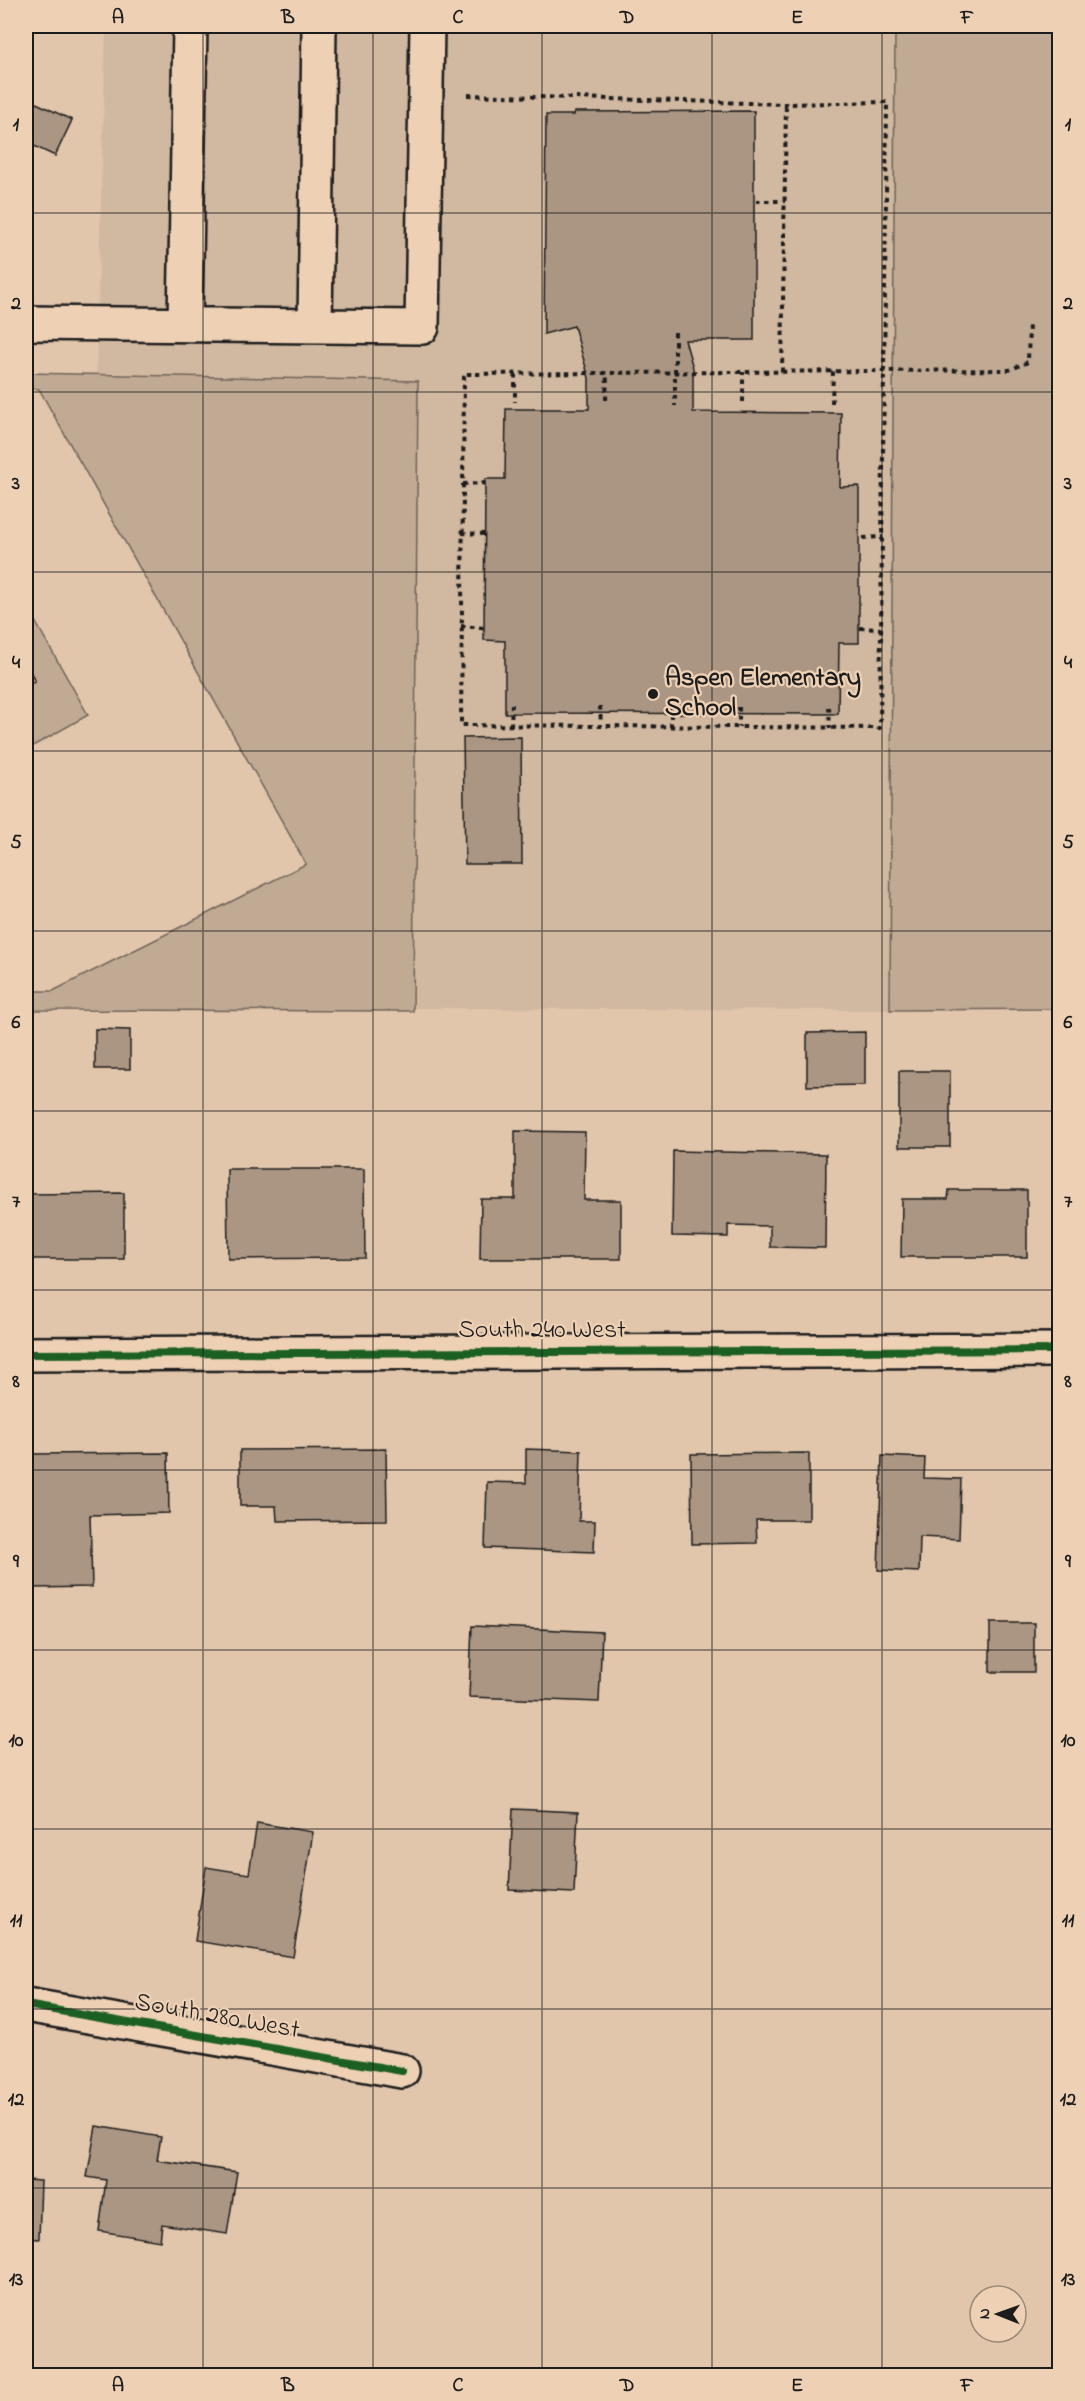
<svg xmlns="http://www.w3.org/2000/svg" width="1085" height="2401" font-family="'Indie Flower',sans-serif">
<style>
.built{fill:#d1b8a0}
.green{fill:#c1aa94;stroke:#6e6358;stroke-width:1.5}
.building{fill:#ab9683;stroke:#1c1c1c;stroke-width:1.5}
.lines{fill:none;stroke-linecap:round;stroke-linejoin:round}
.minor-casing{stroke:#1c1c1c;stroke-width:38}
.path{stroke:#1c1c1c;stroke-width:4;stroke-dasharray:4.5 4.5;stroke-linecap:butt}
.minor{stroke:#eed1b5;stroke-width:33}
.cycleway-casing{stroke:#eed1b5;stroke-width:11}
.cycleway{stroke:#1b5e20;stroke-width:8}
.grid{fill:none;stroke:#1c1c1c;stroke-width:1.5;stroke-opacity:0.55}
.poi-dot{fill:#1c1c1c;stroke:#eed1b5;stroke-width:2}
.labels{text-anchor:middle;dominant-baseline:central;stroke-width:4.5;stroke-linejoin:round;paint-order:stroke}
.poi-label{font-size:26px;font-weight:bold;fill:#1c1c1c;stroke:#eed1b5;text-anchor:start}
.street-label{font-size:26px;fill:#1c1c1c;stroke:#eed1b5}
.neatline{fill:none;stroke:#1c1c1c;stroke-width:2}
.grid-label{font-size:20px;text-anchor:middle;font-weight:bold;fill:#1c1c1c}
</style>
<rect width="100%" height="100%" fill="#e1c6ac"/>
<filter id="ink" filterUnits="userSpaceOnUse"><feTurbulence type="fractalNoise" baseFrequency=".0167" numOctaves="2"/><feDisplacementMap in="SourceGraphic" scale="12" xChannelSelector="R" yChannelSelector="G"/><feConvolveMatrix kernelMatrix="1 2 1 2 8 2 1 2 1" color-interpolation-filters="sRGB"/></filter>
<g filter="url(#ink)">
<path class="built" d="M106,26H895L890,1010L411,1008L418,381L96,373Z"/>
<path class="green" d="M895,26H1059V1009L890,1010Z
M26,373L418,381L413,1011L26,1010V991H53L306,864L39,389L26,388Z
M26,605L88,715L26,750Z"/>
<path class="building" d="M26,98L72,120L55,156L32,145L26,159Z
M754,111V340H685L693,368V412L841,413L840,487L859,486V643H839L838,714L505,713V641L484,640L485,479H505L506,409H589V378L574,326L544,334L546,115H574L575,112Z
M26,663L35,681L26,686Z
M521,737L522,864H465L463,738Z
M95,1029L130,1030V1069H95Z
M865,1032V1085L807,1086V1033Z
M899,1071H950V1147H899Z
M515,1131L585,1132L584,1200H621V1259H480L481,1199H515Z
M673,1151L826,1154L825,1248L770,1247V1226L728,1225V1237L672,1236Z
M227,1169H364L365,1258L228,1259Z
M949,1190H1027V1257H901L902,1199H948Z
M124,1193V1259H26V1194Z
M386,1449L387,1520L277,1521L276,1506H240V1450Z
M526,1449L581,1451L579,1521H595L594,1552L485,1548L487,1482L526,1483Z
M168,1453L169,1513L90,1515L92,1587L32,1588L30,1454Z
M809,1453V1520H756L757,1543L692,1544L691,1454Z
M882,1456L925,1458L924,1478L961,1479L959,1539L920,1537L919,1572L878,1570Z
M990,1623H1034V1672H990Z
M472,1626L602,1632L599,1702L469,1697Z
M513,1809L578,1812L574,1893L509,1890Z
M257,1823L313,1832L293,1957L195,1941L206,1867L249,1874Z
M96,2126L161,2137L157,2160L237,2172L227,2234L162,2224L160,2241L99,2231L106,2180L87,2177Z
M26,2180L41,2181L39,2239L26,2238Z"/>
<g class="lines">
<defs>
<path id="minor" d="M26,323L422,327L427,26
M185,324L190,26
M315,326L319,26
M26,1354L1060,1350
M26,2005L402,2071"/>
</defs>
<use href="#minor" class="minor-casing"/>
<path class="path" d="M468,95L786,104L887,102C885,311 882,520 880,728L461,725L464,374L1009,370L1028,362L1029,322
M756,201H785
M675,332V406
M782,372L786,104
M515,374V402
M606,400L607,373
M743,402V372
M832,403L833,371
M463,484L487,483
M462,533L484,534
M863,538L883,537
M461,626L485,628
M860,628L881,629
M600,706L601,726
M739,707V727
M829,707L830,728
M511,726L512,704
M671,727V704"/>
<use href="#minor" class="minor"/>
<defs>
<path id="cycleway" d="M26,1354L1060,1350
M26,2005L402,2071"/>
</defs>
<use href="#cycleway" class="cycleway-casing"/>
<use href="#cycleway" class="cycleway"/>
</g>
</g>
<path class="grid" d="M203,26V2376M373,26V2376M542,26V2376M712,26V2376M882,26V2376M26,213H1060M26,392H1060M26,572H1060M26,751H1060M26,931H1060M26,1111H1060M26,1290H1060M26,1470H1060M26,1650H1060M26,1829H1060M26,2009H1060M26,2188H1060"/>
<circle class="poi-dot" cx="653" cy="694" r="6"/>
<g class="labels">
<g class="poi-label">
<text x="665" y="679">Aspen Elementary<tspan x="665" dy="30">School</tspan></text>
</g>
<g class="street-label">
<text x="542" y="1331">South 240 West</text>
<text transform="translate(217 2017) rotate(10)">South 280 West</text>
</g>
</g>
<rect width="1085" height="2401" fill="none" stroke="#eed1b5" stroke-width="66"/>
<g transform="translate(998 2314) rotate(271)"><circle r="28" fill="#eed1b5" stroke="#9a8978" stroke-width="1.5"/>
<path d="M0-4.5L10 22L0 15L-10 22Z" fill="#1c1c1c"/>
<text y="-9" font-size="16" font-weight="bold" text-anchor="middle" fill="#1c1c1c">N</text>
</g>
<rect x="33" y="33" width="1019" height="2335" class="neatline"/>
<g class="grid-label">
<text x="118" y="23">A</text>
<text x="288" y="23">B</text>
<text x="458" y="23">C</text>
<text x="627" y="23">D</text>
<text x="797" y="23">E</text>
<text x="967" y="23">F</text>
<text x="16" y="130">1</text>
<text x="1068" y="130">1</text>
<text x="16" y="309">2</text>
<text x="1068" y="309">2</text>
<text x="16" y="489">3</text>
<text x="1068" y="489">3</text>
<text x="16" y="668">4</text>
<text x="1068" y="668">4</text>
<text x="16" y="848">5</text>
<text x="1068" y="848">5</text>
<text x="16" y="1028">6</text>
<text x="1068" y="1028">6</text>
<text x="16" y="1207">7</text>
<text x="1068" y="1207">7</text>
<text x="16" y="1387">8</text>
<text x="1068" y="1387">8</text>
<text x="16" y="1567">9</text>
<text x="1068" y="1567">9</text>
<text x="16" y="1746">10</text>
<text x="1068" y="1746">10</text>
<text x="16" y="1926">11</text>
<text x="1068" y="1926">11</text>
<text x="16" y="2105">12</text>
<text x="1068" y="2105">12</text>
<text x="16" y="2285">13</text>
<text x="1068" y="2285">13</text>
<text x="118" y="2391">A</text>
<text x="288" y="2391">B</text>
<text x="458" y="2391">C</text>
<text x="627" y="2391">D</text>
<text x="797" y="2391">E</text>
<text x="967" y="2391">F</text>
</g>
</svg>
